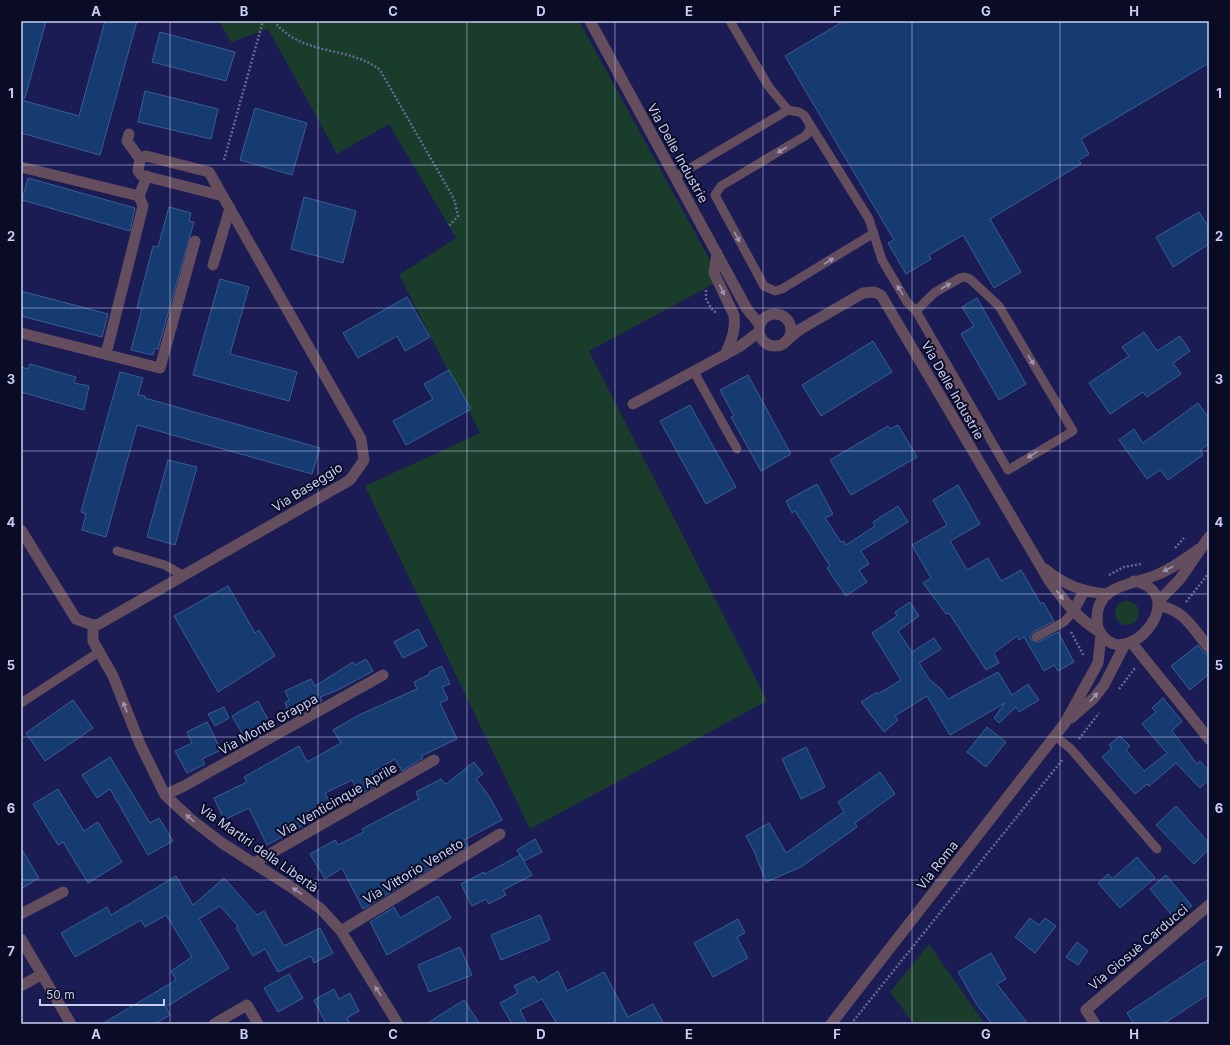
<svg xmlns="http://www.w3.org/2000/svg" width="1230" height="1045" font-family="Inter,sans-serif">
<style>
.green{fill:#1a3c2a}
.building{fill:#163b70;stroke:#375e95}
.lines{fill:none;stroke-linecap:round;stroke-linejoin:round}
.path{stroke:#646797;stroke-width:2.5;stroke-dasharray:2 2;stroke-linecap:butt}
.service{stroke:#644d5d;stroke-width:9}
.minor{stroke:#644d5d;stroke-width:11}
.tertiary{stroke:#644d5d;stroke-width:11}
.oneway{fill:#9c94b0}
.grid{fill:none;stroke:#c9cff3;stroke-width:1;stroke-opacity:0.55}
.labels{text-anchor:middle;dominant-baseline:central;stroke-width:4;stroke-linejoin:round;paint-order:stroke}
.street-label{font-size:13px;fill:#c9cff3;stroke:#0a0b24}
.neatline{fill:none;stroke:#c9cff3;stroke-width:1.5}
.grid-label{font-size:13px;text-anchor:middle;font-weight:bold;fill:#c9cff3}
</style>
<rect width="100%" height="100%" fill="#1c1c55"/>
<path class="green" d="M219,21H579L721,280L589,351L767,701L530,829L365,486L480,433L399,275L456,238L389,124L337,154L268,29L231,42Z
M1115 613a12 12 0 1 1 24 0a12 12 0 1 1-24 0Z
M929,944L931,947L985,1024H914L890,992Z"/>
<path class="building" d="M21,21H46L25,98H21Z
M105,21H137L100,155L21,133V100L79,116Z
M844,21H1209V63L1081,139L1089,154L1079,160L1081,164L990,219L1021,272L994,288L963,235L929,255L931,259L906,274L888,243L894,240L785,56Z
M160,32L235,52L226,81L152,62Z
M145,91L218,109L211,139L138,122Z
M255,108L307,123L292,175L240,160Z
M28,178L135,208L130,231L22,200Z
M304,197L356,211L343,263L291,249Z
M169,207L191,213L189,221L194,222L158,349L155,348L153,355L131,350L142,309L137,308L153,246L158,247Z
M1199,212L1209,228V244L1173,267L1156,237Z
M220,279L249,287L230,354L297,372L289,401L193,375Z
M21,291L108,314L102,337L21,316Z
M407,297L430,337L405,351L397,336L358,358L343,333Z
M977,298L1026,384L999,400L961,334L974,326L962,307Z
M1144,332L1157,351L1180,336L1190,351L1173,363L1181,374L1147,397L1143,392L1110,414L1089,383L1129,356L1122,347Z
M873,341L892,372L821,416L802,385Z
M30,364L76,377L74,383L89,386L84,410L21,392V367L28,369Z
M449,370L471,409L406,445L393,421L433,399L424,384Z
M120,372L143,378L138,395L145,396V398L320,448L312,474L137,425L106,537L82,530L86,514L81,512Z
M748,375L791,454L761,471L731,417L734,416L720,390Z
M1198,403L1209,418V444L1200,450L1203,455L1168,480L1160,470L1147,479L1119,440L1134,429L1143,443Z
M690,405L736,487L706,504L660,421Z
M898,425L917,457L851,495L830,460L888,426L890,429Z
M168,460L197,467L175,545L147,537Z
M817,484L833,514L825,518L841,542L844,541L846,545L875,526L873,522L898,506L908,522L861,551L869,564L859,570L867,582L846,596L827,568L830,566L795,511L792,513L786,501Z
M958,485L980,524L950,541L967,570L988,558L1001,581L1021,570L1041,604L1043,602L1054,621L1033,632L1030,636L1031,640L1038,642L1058,632L1074,662L1058,671L1054,665L1044,671L1024,637L1019,640L1017,636L994,653L999,663L986,670L949,613L946,614L923,583L931,578L912,545L947,525L933,500Z
M228,586L255,633L259,630L275,656L218,692L174,616Z
M910,602L919,616L898,631L912,652L934,638L941,649L919,663L929,679L941,689L948,699L998,672L1012,695L1028,684L1039,700L1019,712L1016,707L999,723L994,718L1005,703L950,735L927,696L895,716L898,720L884,732L861,702L877,692L878,694L901,680L872,633L897,616L895,612Z
M418,629L427,646L403,658L394,642Z
M1198,645L1204,653L1209,655V674L1190,690L1171,666Z
M366,659L373,671L338,690L320,697L322,701L296,715L293,708L288,710L285,703L289,700L285,691L311,679L315,686L353,662L355,665Z
M442,666L450,684L442,687L448,699L440,703L457,739L421,756L423,758L402,771L395,759L372,772L378,784L359,795L352,780L325,793L333,809L267,845L249,808L224,820L214,798L247,782L244,777L299,746L307,762L341,743L333,730L359,715L417,689L414,682L430,674L429,672Z
M1163,698L1182,721L1172,731L1197,764L1200,761L1209,771V780L1200,788L1176,763L1149,786L1147,784L1135,794L1102,757L1112,748L1109,745L1120,736L1130,746L1126,750L1144,771L1167,753L1142,724L1156,712L1152,708Z
M73,700L93,728L45,761L26,733Z
M258,701L271,725L246,740L232,716Z
M224,707L229,718L215,726L208,714Z
M207,722L221,750L202,759L205,764L187,773L175,751L192,743L187,732Z
M987,727L1006,742L986,767L967,752Z
M806,747L825,787L801,799L782,759Z
M110,757L150,823L159,818L173,841L148,855L110,789L97,798L82,775Z
M474,762L483,774L476,779L489,796L502,820L464,840L468,846L363,909L342,868L325,879L310,854L335,840L338,845L364,832L362,829L419,799L416,792L441,779L446,784Z
M880,772L895,794L855,823L857,827L801,867L766,882L754,851L746,836L769,823L786,853L844,812L838,802Z
M58,789L84,831L98,822L122,862L88,883L63,842L58,845L33,804Z
M1176,806L1209,843V849L1194,864L1156,825Z
M535,839L542,852L524,861L517,850Z
M21,848L39,878L21,889Z
M520,855L532,875L503,890L506,895L489,904L486,899L472,906L461,884L484,872L485,874Z
M1137,857L1155,878L1120,908L1098,883L1108,874L1112,879Z
M1166,875L1192,906L1175,919L1150,889Z
M176,876L193,905L224,878L257,915L264,911L284,946L320,928L333,953L314,963L311,956L278,972L265,949L253,956L236,928L238,926L220,906L199,919L229,968L166,1007L170,1015L155,1024H102L176,980L171,971L192,957L166,915L145,927L141,920L75,957L61,933L107,907L111,915Z
M438,896L451,918L387,955L370,922L394,907L400,918Z
M540,915L550,940L501,960L491,935Z
M1030,918L1039,925L1045,918L1056,926L1035,953L1015,937Z
M738,919L745,933L737,937L748,958L713,977L694,943Z
M1077,942L1088,951L1078,965L1066,957Z
M460,947L472,975L429,992L418,965Z
M991,953L1006,979L997,984L1028,1024H992L977,1005L958,972Z
M1209,959V994L1163,1024H1134L1127,1013Z
M558,971L567,991L604,972L628,1017L653,1004L664,1024H557L542,999L520,1010L527,1024H512L500,1003L518,993L514,986L534,976L538,983Z
M289,974L303,998L278,1012L264,988Z
M334,989L339,999L350,993L359,1011L347,1018L350,1024H326L314,1000Z
M464,1000L480,1024H426Z"/>
<g class="lines">
<path class="path" d="M274,21C302,57 348,45 380,70L454,199L458,216L449,226
M224,160L263,21
M706,290V299L713,311L718,313
M1175,548L1184,538
M1109,575L1124,567L1141,564
M1186,602L1209,573
M1071,632L1084,656
M1119,689L1135,668
M1079,739L1099,713
M851,1024L1063,759"/>
<path class="service" d="M730,21L769,87L788,110
M810,125L809,132L805,136L721,186L715,195L764,286L775,291L782,289L874,233
M675,177L788,110L799,112L804,115L869,219L882,260L907,302L916,311L1008,470L1073,431L999,306L970,279L964,277L960,278L934,293L916,311
M694,372L737,449
M117,551L165,565L184,576
M1036,637L1064,622L1073,612
M21,703L99,652
M1055,736L1071,749L1157,849"/>
<path class="minor" d="M590,21L747,309L760,325
M129,134L127,141L140,159
M21,167L139,196L147,176
M717,253L714,273L734,315C736,331 731,341 725,355
M213,265L230,208
M759 330a16 16 0 1 1 32 0a16 16 0 1 1-32 0Z
M21,333L160,368L195,241
M786,341L799,330L863,293L874,292L881,295L1050,582C1065,602 1078,619 1100,632
M106,354L143,206L139,196
M633,404L739,347L759,332
M21,530L76,619L93,625L99,624L350,480L364,460L361,439C310,350 260,261 209,172L146,156L140,159L138,171L141,175L223,196
M1045,569C1064,585 1083,592 1108,594
M1159,606C1184,609 1194,630 1209,648
M1073,612L1084,591
M93,625V641L113,676L140,744L165,795L192,820L222,843L294,889L321,909L341,931L398,1024
M1131,642L1209,739
M165,795L184,786L383,675
M254,863L434,760
M21,914L63,892
M341,931L500,834
M21,939L71,1024
M21,986L42,974
M214,1024L247,1005L258,1024
M1095,1024L1086,1010L1209,905"/>
<path class="tertiary" d="M1134,581C1189,593 1136,661 1108,641C1101,636 1097,629 1097,620C1096,585 1131,585 1154,576C1170,570 1184,560 1199,549
M1158,602L1180,579L1209,537
M1071,718L1094,698L1104,685L1125,644
M831,1024L1065,723L1098,663L1101,635"/>
</g>
<defs><path id="oneway-solid" d="M-6-.8H1V-3.2L6.5 0L1 3.2V.8H-6Z"/></defs>
<g class="oneway">
<use href="#oneway-solid" transform="translate(782 150) rotate(149)"/>
<use href="#oneway-solid" transform="translate(737 237) rotate(61)"/>
<use href="#oneway-solid" transform="translate(829 261) rotate(-31)"/>
<use href="#oneway-solid" transform="translate(946 286) rotate(-30)"/>
<use href="#oneway-solid" transform="translate(722 290) rotate(64)"/>
<use href="#oneway-solid" transform="translate(900 290) rotate(-121)"/>
<use href="#oneway-solid" transform="translate(1031 360) rotate(59)"/>
<use href="#oneway-solid" transform="translate(1032 455) rotate(149)"/>
<use href="#oneway-solid" transform="translate(1168 569) rotate(153)"/>
<use href="#oneway-solid" transform="translate(1060 595) rotate(53)"/>
<use href="#oneway-solid" transform="translate(1094 697) rotate(-48)"/>
<use href="#oneway-solid" transform="translate(125 707) rotate(-111)"/>
<use href="#oneway-solid" transform="translate(190 818) rotate(-138)"/>
<use href="#oneway-solid" transform="translate(297 891) rotate(-145)"/>
<use href="#oneway-solid" transform="translate(378 991) rotate(-122)"/>
</g>
<path class="grid" d="M170,21V1024M318,21V1024M467,21V1024M615,21V1024M763,21V1024M912,21V1024M1060,21V1024M21,165H1209M21,308H1209M21,451H1209M21,594H1209M21,737H1209M21,880H1209"/>
<g class="labels">
<g class="street-label">
<text transform="translate(678 153) rotate(61)">Via Delle Industrie</text>
<text transform="translate(953 390) rotate(60)">Via Delle Industrie</text>
<text transform="translate(307 487) rotate(-32)">Via Baseggio</text>
<text transform="translate(268 724) rotate(-29)">Via Monte Grappa</text>
<text transform="translate(337 800) rotate(-30)">Via Venticinque Aprile</text>
<text transform="translate(259 848) rotate(35)">Via Martiri della Libertà</text>
<text transform="translate(937 865) rotate(-52)">Via Roma</text>
<text transform="translate(413 871) rotate(-31)">Via Vittorio Veneto</text>
<text transform="translate(1138 947) rotate(-40)">Via Giosuè Carducci</text>
</g>
</g>
<rect width="1230" height="1045" fill="none" stroke="#0a0b24" stroke-width="44"/>
<path d="M40 999v6h124v-6" fill="none" stroke="#c9cff3" stroke-width="2"/>
<text x="46" y="999" font-size="12" fill="#c9cff3" stroke="#0a0b24" stroke-width="3" paint-order="stroke">50 m</text>
<rect x="22" y="22" width="1186" height="1001" class="neatline"/>
<g class="grid-label">
<text x="96" y="16">A</text>
<text x="244" y="16">B</text>
<text x="393" y="16">C</text>
<text x="541" y="16">D</text>
<text x="689" y="16">E</text>
<text x="837" y="16">F</text>
<text x="986" y="16">G</text>
<text x="1134" y="16">H</text>
<text x="11" y="98">1</text>
<text x="1219" y="98">1</text>
<text x="11" y="241">2</text>
<text x="1219" y="241">2</text>
<text x="11" y="384">3</text>
<text x="1219" y="384">3</text>
<text x="11" y="527">4</text>
<text x="1219" y="527">4</text>
<text x="11" y="670">5</text>
<text x="1219" y="670">5</text>
<text x="11" y="813">6</text>
<text x="1219" y="813">6</text>
<text x="11" y="956">7</text>
<text x="1219" y="956">7</text>
<text x="96" y="1039">A</text>
<text x="244" y="1039">B</text>
<text x="393" y="1039">C</text>
<text x="541" y="1039">D</text>
<text x="689" y="1039">E</text>
<text x="837" y="1039">F</text>
<text x="986" y="1039">G</text>
<text x="1134" y="1039">H</text>
</g>
</svg>
